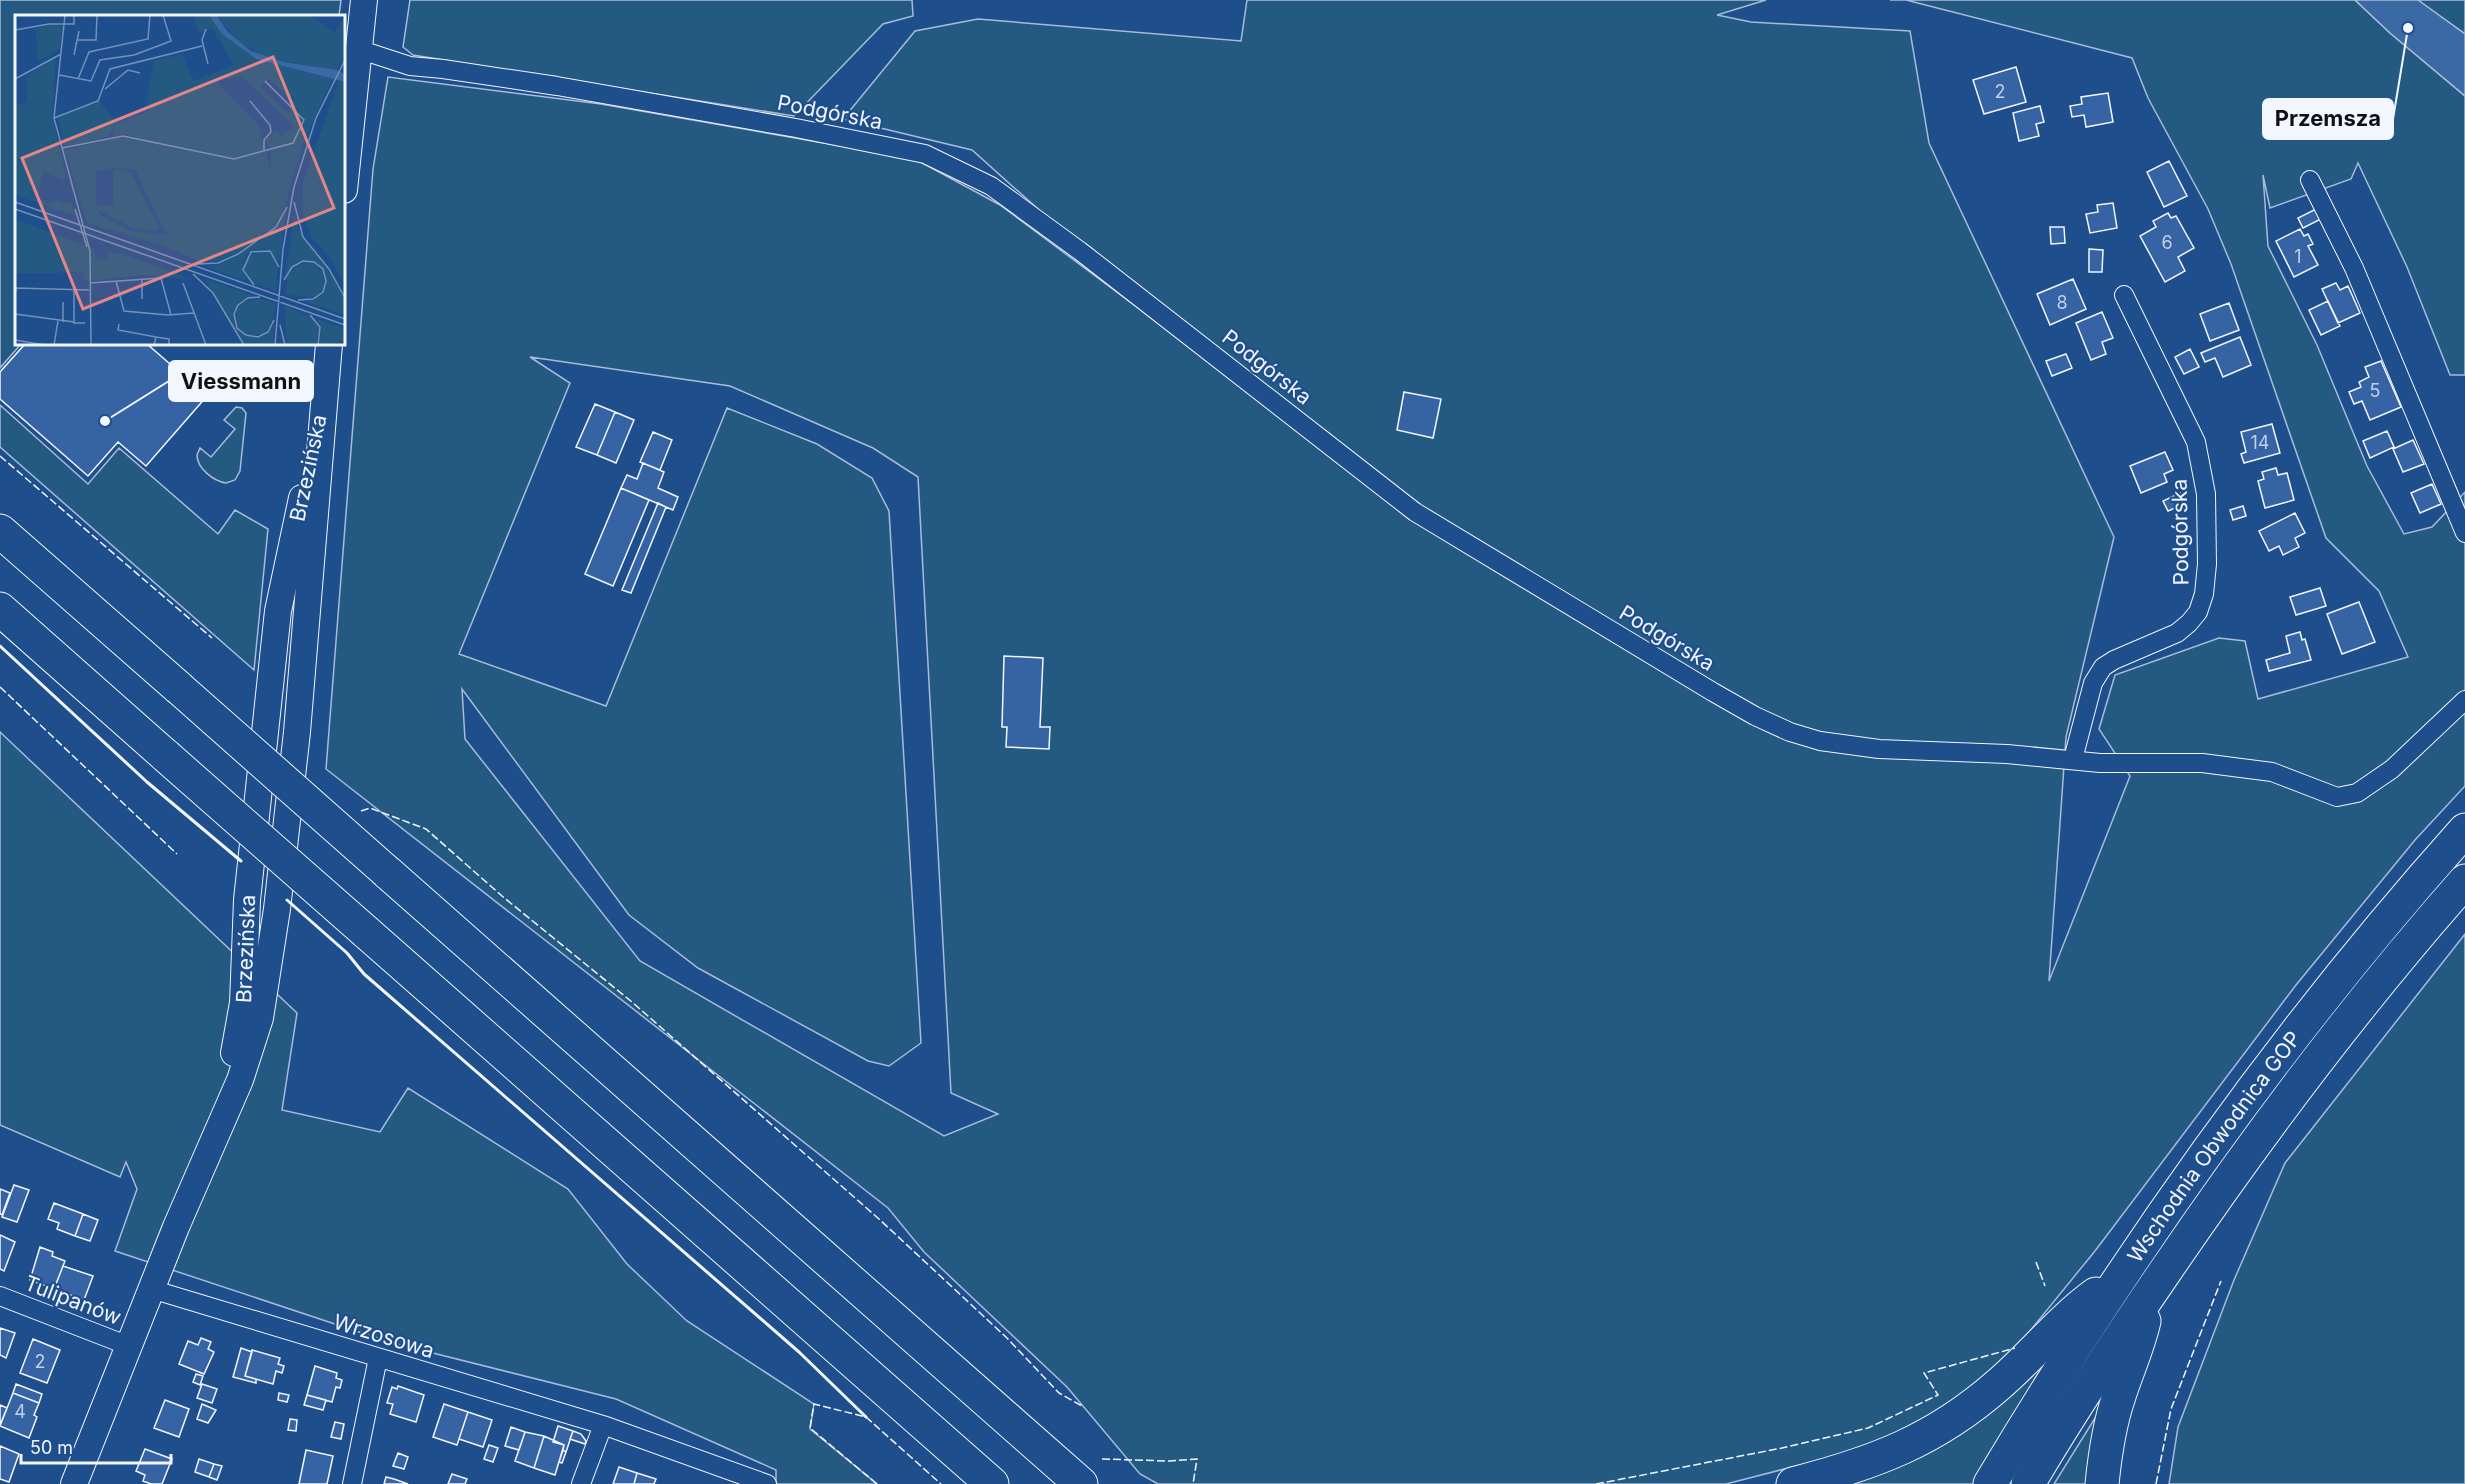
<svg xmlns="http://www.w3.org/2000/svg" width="2465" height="1484" font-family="Inter,sans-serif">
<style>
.green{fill:#245a82;stroke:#a8bbd7;stroke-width:1.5;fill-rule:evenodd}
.water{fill:#3b69a3;stroke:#a8bbd7;stroke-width:1.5}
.building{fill:#3563a3;stroke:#f2f6ff;stroke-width:1.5}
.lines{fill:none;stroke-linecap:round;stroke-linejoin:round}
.street-casing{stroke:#f2f6ff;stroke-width:20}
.secondary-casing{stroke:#f2f6ff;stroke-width:28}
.highway-casing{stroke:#f2f6ff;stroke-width:35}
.street{stroke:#1f4e8c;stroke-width:18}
.secondary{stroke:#1f4e8c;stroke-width:26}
.highway{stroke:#1f4e8c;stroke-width:33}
.highway-bridge-casing{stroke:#f2f6ff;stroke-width:35;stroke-linecap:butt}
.highway-bridge{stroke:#1f4e8c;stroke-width:33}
.fence{stroke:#f2f6ff;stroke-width:1.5;stroke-dasharray:8 3;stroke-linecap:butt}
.wall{stroke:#f2f6ff;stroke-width:3}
.labels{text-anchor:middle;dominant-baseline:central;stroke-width:4.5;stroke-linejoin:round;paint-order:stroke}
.number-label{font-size:18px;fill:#c3d1e8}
.street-label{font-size:21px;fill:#f2f6ff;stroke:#1f4e8c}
.inset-road{fill:none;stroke:#7391ba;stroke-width:1.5}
.view{fill:#e38589;fill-opacity:0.15;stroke:#e38589;stroke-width:3}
.inset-edge{fill:none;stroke:#f2f6ff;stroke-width:3}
.leader{fill:none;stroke:#f2f6ff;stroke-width:2}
.callout-dot{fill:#f2f6ff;stroke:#1f4e8c;stroke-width:2}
.callout{fill:#f2f6ff;stroke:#f2f6ff;stroke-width:2}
.callout-label{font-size:22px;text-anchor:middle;font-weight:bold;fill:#111}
</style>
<rect width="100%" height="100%" fill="#1f4e8c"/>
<path class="green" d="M0,0H341L339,16H16V344H21L0,368Z
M410,0H912L913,16L883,24L794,116L413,55L403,47Z
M1247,0H1766L1717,15L1751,22L1910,31L1929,143L2114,537L2066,737L2049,981L2130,776L2099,729L2115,675L2219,638L2245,641L2258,699L2408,657L2379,591L2326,538L2231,264L2208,209L2148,98L2132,58L1906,0H1890H2355L2390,33L2465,96V375H2450L2407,267L2358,163L2351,179L2270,208L2263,175L2268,246L2317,345L2367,466L2404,534L2432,527L2465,492V786L2415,840L2296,985L2095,1251L2003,1364L1926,1420L1862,1449L1726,1484H1158L1140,1474L1067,1387L924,1252L888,1208L326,769L373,169L388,77L601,104L915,159L1000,205L1200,354L972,150L843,119L915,31L978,19L1241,41ZM530,357L730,386L873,448L918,477L951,1093L998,1114L944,1136L640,961L465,739L462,689L629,915L698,968L868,1061L889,1066L921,1043L889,511L872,478L817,444L727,408L606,706L459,654L570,383Z
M2418,0H2465V34L2422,4Z
M0,405L88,484L119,448L218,534L235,510L268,529L254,670L0,447Z
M236,407L242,408L246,413L240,471L235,480L226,483C213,481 197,468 197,455L200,448L211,457L235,429L224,420Z
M0,732L297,1013L282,1110L380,1132L408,1088L568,1189L627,1264L687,1321L814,1404L810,1429L877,1484H776V1470L616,1399L389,1342L115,1251L137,1189L126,1162L120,1177L0,1125Z
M2465,934V1484H2169L2178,1427L2234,1280L2285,1163Z
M2071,1321L1981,1484H1820L1859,1472Z
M2110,1394L2093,1484H2054Z"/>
<path class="water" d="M2355,0H2418L2465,34V96L2390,33Z"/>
<path class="building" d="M2016,67L2026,102L1984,114L1973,80Z
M2108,93L2113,122L2086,127L2084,115L2072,117L2070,106L2082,104L2081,97Z
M2040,106L2044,122L2036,124L2039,136L2019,141L2013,113Z
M2169,161L2187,196L2164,207L2147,172Z
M2113,203L2117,228L2090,233L2086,214L2098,212L2097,205Z
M2316,209L2321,219L2303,228L2298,218Z
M2168,213L2171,218L2176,216L2194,248L2178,257L2185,271L2165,282L2140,236L2156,227L2153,221Z
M2050,227H2064L2065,243L2051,244Z
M2300,229L2304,236L2308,234L2313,244L2308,246L2318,265L2294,277L2276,241Z
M2089,249L2103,250L2102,272H2089Z
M2073,279L2086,309L2050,325L2037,294Z
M2336,283L2340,290L2348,286L2360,313L2338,323L2322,289Z
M2328,301L2340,326L2321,335L2309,310Z
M2229,303L2239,330L2210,341L2200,314Z
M2102,312L2113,338L2102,342L2106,354L2091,360L2076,323Z
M2240,337L2251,365L2223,377L2215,358L2205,362L2201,353Z
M25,344H147L207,396L146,466L118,442L88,476L0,399V372Z
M2190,349L2199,367L2184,374L2175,357Z
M2066,354L2072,368L2052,376L2046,361Z
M2381,361L2401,407L2370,420L2362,401L2354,404L2349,392L2361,387L2359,382L2369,377L2365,367Z
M1404,392L1441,399L1433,438L1397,430Z
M595,404L615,412L597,455L576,447Z
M615,412L634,420L616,463L597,455Z
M2272,424L2280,453L2244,463L2241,454L2246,452L2241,432Z
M2387,431L2394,447L2370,458L2363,441Z
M653,432L672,440L660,470L640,462Z
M2413,440L2424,464L2403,472L2393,449Z
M2165,452L2173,470L2164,474L2167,482L2141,493L2130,466Z
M643,463L664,472L658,488L678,497L673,510L621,488L627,475L637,479Z
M2276,468L2278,475L2287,473L2294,500L2265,508L2258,481L2264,479L2262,472Z
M2432,484L2441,504L2420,513L2411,493Z
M621,488L649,500L613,586L585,574Z
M2180,493L2184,504L2168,511L2163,501Z
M658,503L666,507L631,593L622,590Z
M2243,506L2246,516L2233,520L2230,510Z
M2295,513L2305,533L2295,538L2299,547L2283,555L2279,546L2269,551L2259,531Z
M2320,588L2326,606L2296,615L2290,597Z
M2359,602L2375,642L2342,654L2327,614Z
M2300,632L2302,640L2305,639L2311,660L2269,671L2266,660L2290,653L2286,636Z
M1004,656L1043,658L1040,727H1050L1049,749L1006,747L1007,727H1002Z
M14,1185L29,1190L17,1222L2,1217Z
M0,1189L10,1193L2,1215L0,1214Z
M54,1203L83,1214L75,1236L57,1229L59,1223L48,1219Z
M83,1214L98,1220L90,1241L75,1236Z
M0,1235L15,1242L4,1271L0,1269Z
M40,1247L53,1252L52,1256L65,1261L54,1289L30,1280Z
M63,1266L93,1276L84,1300L54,1289Z
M0,1328L15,1333L6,1358L0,1355Z
M201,1338L211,1342L208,1349L214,1352L204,1374L179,1364L188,1341L198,1345Z
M33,1339L60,1350L47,1383L20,1373Z
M241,1348L252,1352L245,1376L256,1379V1383L233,1377Z
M252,1350L280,1358L278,1364L284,1366L282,1373L276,1371L273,1384L245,1376Z
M315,1366L337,1373L336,1378L342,1380L340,1388L336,1387L332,1402L307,1395Z
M196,1374L203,1376L200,1385L193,1382Z
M16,1384L42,1394L39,1403L13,1393Z
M202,1384L217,1389L212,1403L197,1398Z
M398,1386L424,1395L416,1422L390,1414L393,1404L387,1403L392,1387L397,1389Z
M13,1393L39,1403L34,1415L37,1417L29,1438L0,1426Z
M279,1393L289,1395L287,1402L278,1400Z
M307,1395L326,1400L323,1410L304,1405Z
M165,1400L189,1409L179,1437L154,1428Z
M202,1404L216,1410L208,1423L197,1419Z
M444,1404L468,1412L457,1445L433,1437Z
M0,1405L7,1408L0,1425Z
M468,1412L492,1420L483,1447L459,1439Z
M290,1419L297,1420L296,1431L288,1430Z
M335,1422L344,1424L341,1439L331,1437Z
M558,1426L573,1431L566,1452L563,1450L564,1445L553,1442Z
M511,1427L525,1432L519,1450L505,1446Z
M573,1431L581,1434L586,1441L585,1444L570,1439Z
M525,1432L544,1436L534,1468L515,1461Z
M544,1436L564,1445L555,1475L534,1468Z
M489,1445L498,1448L493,1462L484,1459Z
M0,1446L19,1454L9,1482L0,1479Z
M145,1449L172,1459L162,1484H151L143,1481L145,1475L136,1471Z
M306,1450L333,1456L327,1484H299Z
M563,1450L566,1452L562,1463L559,1462Z
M398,1453L408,1457L404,1469L393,1466Z
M199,1459L214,1464L209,1477L195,1472Z
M214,1464L222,1466L217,1480L209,1477Z
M619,1467L637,1473L634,1484H613Z
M637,1473L656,1479L654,1484H634Z
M452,1474L467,1479L465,1484H448Z
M386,1477L394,1479L408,1484H384Z"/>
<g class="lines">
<defs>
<path id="street" d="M358,49L410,66L443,69L557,86L796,128L925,154L991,186L1080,251L1415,512L1713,692L1755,716L1790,732L1820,741L1879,749L2007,754L2100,763H2202L2272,772L2337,797L2357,793L2392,769L2465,700
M2310,180L2354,268L2465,533
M2073,759L2093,683L2103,667L2114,660L2177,633L2189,623L2198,612L2204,594L2207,564L2206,494L2196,442L2124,295
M151,1289L603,1425L767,1484
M0,1296L129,1346
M352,1484L378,1358
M581,1484L603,1425"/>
<g id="secondary">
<path d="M344,190L364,0"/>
<path id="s1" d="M234,1053L243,1003L247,900L278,611L302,498"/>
<path d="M74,1484L176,1227L240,1080L260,1018L277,909L297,732L329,344"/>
</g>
<g id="highway">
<path d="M0,531L179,688"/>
<path d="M0,609L166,756"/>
<path d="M387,872L1081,1484"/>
<path d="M366,932L992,1484"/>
<path d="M1793,1484C1874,1463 1934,1441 1998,1385C2032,1356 2060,1320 2096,1294"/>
<path id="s2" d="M1990,1484C2128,1253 2285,1031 2465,830"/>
<path d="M2028,1484C2071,1411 2118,1340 2166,1270C2258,1135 2357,1003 2465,881"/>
<path d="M2102,1484C2105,1454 2109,1425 2119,1396C2127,1371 2138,1347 2144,1321"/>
</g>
</defs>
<use href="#street" class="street-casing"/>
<use href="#secondary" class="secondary-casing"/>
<use href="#highway" class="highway-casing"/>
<use href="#street" class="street"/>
<use href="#secondary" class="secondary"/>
<use href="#highway" class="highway"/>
<defs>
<path id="highway-bridge" d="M179,688L387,872
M166,756L366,932"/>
</defs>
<use href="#highway-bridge" class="highway-bridge-casing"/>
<use href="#highway-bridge" class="highway-bridge"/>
<path class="fence" d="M0,456L212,638
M0,687L177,854
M361,811L370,808L426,829L502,896L632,1002L879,1219L1007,1338L1059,1393L1082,1406
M2036,1262L2045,1286
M1102,1459L1169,1461L1197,1459L1193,1484
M877,1484L810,1428L814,1404L866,1417L941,1484
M1596,1484L1782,1448L1868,1428L1938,1395L1924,1373L2015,1348
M2156,1484L2171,1409L2221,1281"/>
<path class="wall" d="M0,646L147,782L241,861
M287,900L347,953L364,974L799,1352L866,1417"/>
</g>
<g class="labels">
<g class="number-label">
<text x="2000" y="91">2</text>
<text x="2167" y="242">6</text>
<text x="2298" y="256">1</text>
<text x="2062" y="302">8</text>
<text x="2375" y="390">5</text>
<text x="2260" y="442">14</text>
<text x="40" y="1361">2</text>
<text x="20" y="1411">4</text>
</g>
<g class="street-label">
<text transform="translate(830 112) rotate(11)">Podgórska</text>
<text transform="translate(1267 367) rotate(38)">Podgórska</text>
<text transform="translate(308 468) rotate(-78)">Brzezińska</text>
<text transform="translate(2180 532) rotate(-91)">Podgórska</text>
<text transform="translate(1667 638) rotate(31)">Podgórska</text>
<text stroke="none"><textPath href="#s1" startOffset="105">Brzezińska</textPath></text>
<text stroke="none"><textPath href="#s2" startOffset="405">Wschodnia Obwodnica GOP</textPath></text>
<text transform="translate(73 1300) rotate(21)">Tulipanów</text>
<text transform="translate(384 1336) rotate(17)">Wrzosowa</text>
</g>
</g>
<g transform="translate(15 15)">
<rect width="330" height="330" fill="#1f4e8c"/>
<path d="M178,0H194L207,19L241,44L317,64L288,129L267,200L262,209L225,236L203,246H184L147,230L72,208L50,135L107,122L135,127L112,119L98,121L101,109L135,96L132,83L139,46L167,39L178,66L219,50L198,14L184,17ZM227,62L279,111L266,121L262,116L250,125L256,135V157L244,111L203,68L184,74L202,65ZM254,63L272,81L280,82L274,99L248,75L246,72ZM97,153L120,154L149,215L153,216L150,220L112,215L85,199L83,195L118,213L139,216L144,212L115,156L98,155V190L81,191V159L77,158ZM201,0H295L319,17L330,1V41L322,55L254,44L224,27ZM35,10L47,11L45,34L22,47L21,13ZM41,41L37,100L51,162L49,165L28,157L21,183L36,189L38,184L51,189L56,186L60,201L0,180V90L12,87L11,61ZM324,66L330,68V270L316,244L296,221L288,199V168ZM84,86L101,107L93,122L50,131L43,103ZM272,193L264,246L250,233L234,237L227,248L231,266L190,251L202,250L252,221ZM279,198L283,214L313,254L330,285V300L292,287L309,278V254L287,246L270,263ZM0,204L79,234L82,245L92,243L93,237L114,241L178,265L127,260L70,266L68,257L0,259ZM253,236L263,251L261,276L236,267L228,251L233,240ZM294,247L308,257V274L301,282L271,280L272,261L281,251ZM190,264L238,281L224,287L219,310L240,323L259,309L258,330H230ZM244,284L260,288V296L253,315L239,321L224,313L221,295L229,287ZM270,291L294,301L304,312L301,330H272ZM302,304L330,314V325L304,330L307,315Z" fill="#245a82" fill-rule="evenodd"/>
<path d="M194,0H201L213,17L236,36L269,47L322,55L330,59V67L241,44L207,19Z" fill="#3b69a3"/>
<path class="inset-road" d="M50,0L39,103L75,236L76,330M191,14L187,25L193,49M0,15L34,9H59V0M63,25H81L82,0M59,40L64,16M44,60L76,66L85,45L119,40L156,26L148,0M0,64L46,39M63,64L74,37L133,24L135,0M90,74L113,55L125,58M235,86L255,110L256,117L249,125V135M39,103L83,86L95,54L187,31M47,133L108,121L219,144L278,128L289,105L250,66M0,187L330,304M279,187L288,222L314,254L330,283M0,194L330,310M60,194L72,232M182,249L203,248L223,239L261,212L272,192M178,259L198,278L229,330M127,264V284M269,265L277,252L288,246L299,247L308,254L311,266L308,277L298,284L283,285M101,266L109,296L153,300L179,298M75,268L146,263L156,300M168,268L191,330M239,270L228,255L236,237L255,236L264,252M59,275V308H70M0,278L1,273L74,275M245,282L233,283L223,290L219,299L222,313L231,320L243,322L253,317L259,305M48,287V307M0,299L59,307M295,300L305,312L303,330M104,309L103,315L141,322M265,310L270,330M0,325L30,330M39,330L43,306M139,330L141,322L154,324V329M260,330L268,234L279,172L301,103L330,45"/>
<path class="view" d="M258,42L319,193L68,294L7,143Z"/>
<rect width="330" height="330" class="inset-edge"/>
</g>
<path class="leader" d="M2408 28L2393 119M105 421L169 381"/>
<g class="callout-dot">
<circle cx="2408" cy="28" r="6"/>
<circle cx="105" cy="421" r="6"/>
</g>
<g class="callout">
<rect x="2263" y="99" width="130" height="40" rx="6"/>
<rect x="169" y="361" width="144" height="40" rx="6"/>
</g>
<g class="callout-label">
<text x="2328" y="126">Przemsza</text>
<text x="241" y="389">Viessmann</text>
</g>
<path d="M21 1454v9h150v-9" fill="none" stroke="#f2f6ff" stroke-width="3"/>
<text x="30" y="1454" font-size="18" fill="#f2f6ff" stroke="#1f4e8c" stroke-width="4.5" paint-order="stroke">50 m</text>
</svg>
